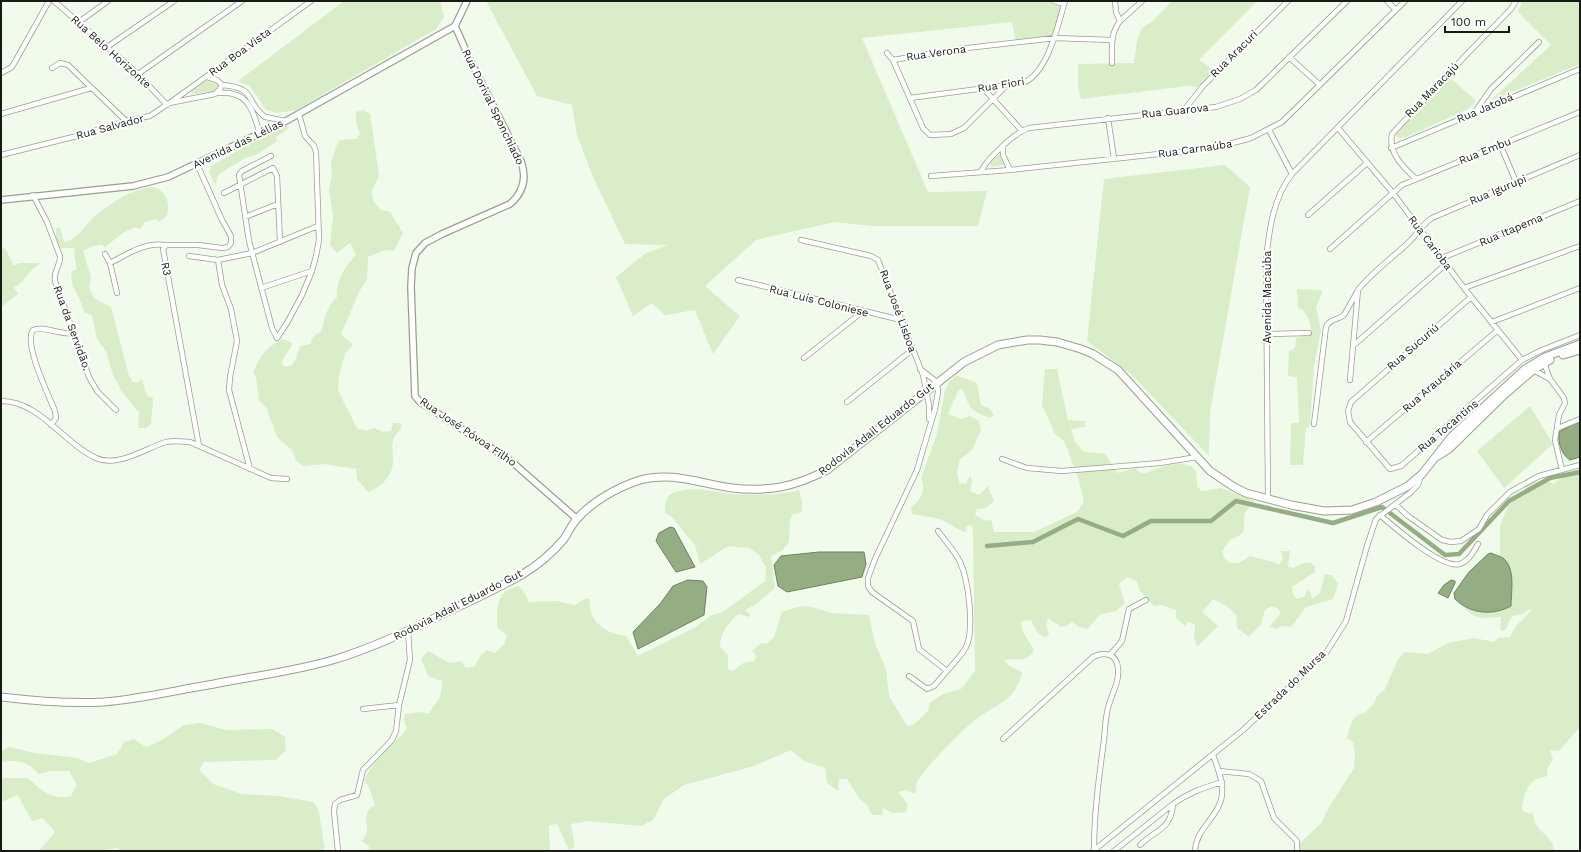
<svg xmlns="http://www.w3.org/2000/svg" width="1581" height="852" font-family="'Work Sans',sans-serif">
<style>
.green{fill:#d8edc8}
.water{fill:#95ad83;stroke:#708162}
.lines{fill:none;stroke-linecap:round;stroke-linejoin:round}
.canal{stroke:#95ad83;stroke-width:4.5}
.minor-casing{stroke:#98a091;stroke-width:6}
.tertiary-casing{stroke:#98a091;stroke-width:8}
.primary-casing{stroke:#98a091;stroke-width:9}
.minor{stroke:#fff;stroke-width:4.5}
.tertiary{stroke:#fff;stroke-width:5.5}
.primary{stroke:#fff;stroke-width:7}
.labels{text-anchor:middle;dominant-baseline:central;stroke-width:4;stroke-linejoin:round;paint-order:stroke}
.street-label{font-size:11px;fill:#181b15;stroke:#fff}
</style>
<rect width="100%" height="100%" fill="#f1fbeb"/>
<path class="green" d="M344,1H440L444,17L436,29L296,110L278,113L266,110L250,86L238,81Z
M486,1H1056L1064,4L1055,38L1016,42L1012,22L862,38L928,192L987,191L978,226H872L834,222L756,240L705,286L740,316L713,354L695,310L665,315L652,303L633,316L616,277L646,253L668,245L625,244L593,177L577,135L572,105L537,96Z
M1172,1H1257L1199,60L1217,72L1200,87L1187,86L1081,99L1078,87V64L1134,63L1137,41L1142,28L1153,21Z
M1522,1H1580V64L1490,101L1551,45L1518,12Z
M1450,78L1476,101L1468,109L1406,137L1399,138L1396,136V132Z
M213,79L220,87L216,91L192,94V91L207,80Z
M363,110L370,114L379,176L371,192L374,202L381,210L390,212L403,233L394,251L385,250L368,257L367,279L359,292L341,334L353,345L345,354L342,364L339,376L338,391L357,428L366,431L374,428L384,432L391,431L393,423H401L402,427C399,431 394,436 393,441C391,448 394,456 393,463C392,477 380,488 368,492L357,479L356,469L324,464L304,466L296,461L292,450L277,437L266,407L259,401L256,377L253,373C261,355 265,348 283,339L292,343C291,351 282,356 282,364L285,367L292,365C297,359 297,352 301,346L310,344L314,335L321,332C325,318 326,307 337,297C336,280 345,266 356,255L350,243L337,253L330,245L333,217L329,190L332,174L331,161L339,140L356,139L360,134L356,122V112Z
M287,125L289,128L276,137L277,141L256,155L245,158L219,174L215,185L209,172L210,167L249,144Z
M999,154L1005,165L991,167V162Z
M1225,165L1250,187L1210,413L1209,456L1131,374L1087,341L1104,179Z
M150,187C167,186 177,215 158,222L156,219L145,222L140,229L135,227L123,233L105,247L101,245L93,246L83,251L91,277L89,287L95,299L111,307L129,376L133,382L136,383L142,380L147,396L153,398L151,424L146,428H138L139,413L122,392L113,375L106,351L97,339L92,315L84,312C82,298 68,286 72,271L77,269L74,255L75,248H60L56,241V228H60L64,242C79,240 87,221 99,213C116,200 128,192 150,187Z
M5,248L14,266L19,263H40C38,266 36,266 33,269C26,275 24,283 14,287L18,294L1,307V249Z
M1297,289L1321,290L1322,293L1316,307L1321,331L1314,365L1310,426L1306,428L1303,465H1290L1291,423H1299L1297,377L1288,376L1289,351L1295,348L1296,338L1312,334L1309,320L1303,310L1298,308Z
M1045,369H1057L1068,420L1085,421V427L1071,429L1075,442L1084,452L1105,454L1117,473L1135,468L1142,474C1157,470 1183,455 1196,471L1197,486L1201,491L1221,488L1255,501L1244,514V531L1239,536L1230,540L1222,551L1224,558L1230,563H1239L1250,556L1273,562L1279,565L1283,558L1281,551H1290L1288,567L1294,568C1301,564 1308,559 1315,566V572L1292,587L1293,595L1297,599L1305,596L1307,589L1311,593L1312,599L1320,593L1325,574L1332,575L1338,584L1333,599L1306,607L1291,627L1281,626L1277,629L1269,627L1281,613L1277,608L1271,606L1265,610L1261,624L1249,637L1237,628L1236,615L1227,606L1213,599L1202,612L1218,626L1197,647L1194,636L1195,625L1187,621L1186,627L1176,618V610L1162,605L1154,606L1140,591L1137,581L1127,577L1119,584L1125,604L1116,611L1099,615L1088,629L1079,627L1072,622L1066,626L1061,627L1048,618L1046,624L1049,635L1045,637L1038,633L1031,620L1021,621L1023,632L1034,650C1026,664 1018,658 1004,660L1009,666L1022,672C1015,704 995,703 973,722C958,734 929,764 918,780C916,783 916,790 916,794L905,790L898,792L908,804L906,812L893,813L882,808L883,815H872L867,805L859,798L847,779H839L838,791L827,783L825,768L804,761L791,750L754,766L684,785L664,799L653,820L641,826L589,821L571,824L575,847L569,850L557,824L549,825L550,851H369V846L362,841C364,838 367,833 367,829C367,818 363,812 375,805L369,786L364,781C373,759 392,747 407,729L404,720L405,714L421,712L429,714C436,699 442,703 442,681L428,676L421,659L428,651L450,663L461,661L466,668L475,666L480,656L487,650L495,653L504,644L507,636L497,627C498,606 495,591 519,586L525,593L529,602L557,601L574,605L587,598L590,599C587,621 606,634 626,636L638,656L696,627L710,616L724,611L765,581L766,568L759,555L749,548L728,546L700,564L695,545L671,516L665,513V506L669,495C693,484 709,492 733,494C754,495 779,496 799,490L802,503L801,513L793,514L790,519L789,542L783,550L771,556L775,588L755,605L745,610L750,614V617L738,614C728,624 720,633 720,647L728,655V669L733,671L743,663L754,661L756,656L752,650L762,643L767,644L774,637L782,612L797,607L808,606L832,613L869,615L875,644L886,669L889,696L907,726L913,725L927,712L931,702L943,694L961,689L975,671L973,527L969,525L966,526V531L964,532L940,519L912,514L911,508C920,500 927,491 921,478L937,434L945,390L949,382L956,375L977,383L981,405L989,408L994,415L990,418C967,409 971,409 962,388L958,391L948,414L961,419L969,416L979,421L981,430L972,450L960,459L957,472L959,483L966,484L970,475L972,481L970,491L979,495L988,486L994,501L986,508L977,509L975,515L986,521L991,519L994,532H1034L1077,512L1084,502L1078,477L1064,441L1055,434L1042,405Z
M1530,406L1553,444L1504,488L1477,451Z
M1580,470V727L1559,751L1549,750L1553,759L1547,770V776C1543,778 1541,777 1537,779C1527,783 1523,798 1522,808L1524,812L1533,814C1534,831 1552,835 1555,851H1292L1321,823L1331,804L1354,768L1355,753L1353,742L1347,738C1351,726 1350,715 1365,713L1374,703L1377,696L1385,689L1398,659L1405,652L1428,654L1448,643L1474,638L1494,642L1498,638L1510,637L1515,627L1530,612L1531,608L1522,614L1512,616L1506,629L1502,631L1500,629L1501,617C1486,618 1474,621 1464,607L1500,556V526L1508,506L1530,483L1547,481L1554,484L1561,476Z
M200,723L226,730L272,729L285,737L286,750L276,760L204,762L199,770L213,784L242,794L278,796L314,802L319,812L325,851H119L118,848L98,851H39L55,832L43,818L32,821L18,795L1,802V780L4,778H28C41,790 52,801 71,796L77,785L69,771H50L39,774C25,760 20,760 1,762V751L9,747L35,753L77,758L89,763L117,754L124,742L134,739L146,747L162,740L184,725Z"/>
<path class="water" d="M1580,422V457L1570,460C1561,454 1558,443 1559,432L1573,424Z
M670,527L674,528L695,567L676,572L656,541L659,533Z
M819,552H864L866,564L862,577L787,592L778,586L774,565L781,556Z
M1491,553C1495,555 1500,556 1503,558C1516,569 1511,591 1511,606C1493,616 1470,614 1455,599L1454,593L1469,572L1488,554Z
M688,580L703,581L707,587L704,615L638,649L633,632L660,604L673,586Z
M1451,580L1455,581V583L1448,598L1438,593L1444,585Z"/>
<g class="lines">
<path class="canal" d="M987,546L1033,542L1078,519L1123,536L1151,521H1211L1236,501L1333,523L1382,507L1445,555L1459,554L1509,501L1550,478L1580,472"/>
<defs>
<path id="minor" d="M54,1L138,74L167,105
M1054,1L1064,4
M1387,1L1396,10
M1120,21L1142,1
M79,22L108,1
M107,47L174,1
M887,53L893,60
M1289,57L1320,85
M1112,63C1112,47 1110,34 1120,21L1116,12L1115,1
M52,68L60,63L68,65L126,121
M1,73L12,67L49,1
M138,74L242,1
M207,77L217,80L222,85
M222,85C258,88 244,101 265,117L286,121
M1007,85L964,128L951,134L930,135L923,128L893,60L958,49L1055,38L1111,40
M983,88L1022,131
M217,93C248,90 252,108 260,134
M910,98L1023,83C1048,73 1058,25 1065,1
M171,102L311,1
M1184,110L1203,86L1288,1
M1474,113L1491,89L1539,42
M1,114L91,88
M1108,118L1114,159
M1338,128L1393,193L1464,288L1522,360
M1269,130L1292,174
M1500,144L1516,182
M1003,148V155L1010,170
M1391,148L1580,69
M1,155L77,136L126,121L150,116L169,103L215,94L220,89L222,85
M271,156L242,171L239,175L249,241L272,328L277,338L287,323L302,295L312,271L316,256L319,240L316,152L314,146L305,136L299,114
M197,164L222,220L231,236V243L228,247L222,248L198,245H166L163,249L199,446
M981,171C989,157 1014,133 1029,128L1216,107L1240,99L1256,90L1347,1
M931,176L1010,170L1178,152L1222,146L1251,138L1282,122L1405,1
M1416,179C1403,167 1388,153 1392,134L1469,52L1511,9L1516,1
M224,193L273,168L277,176L280,242
M33,195L47,222L60,256C61,265 53,271 55,281L89,377L97,391L116,410
M1308,215L1367,163
M245,217L278,204
M801,240L871,256L878,260L923,375L929,405V419
M1330,249L1402,185L1580,112
M105,254L110,263L117,293
M189,256L218,260L252,253L318,226
M1442,258L1580,201
M218,260L222,285L231,309L237,341L230,377L229,390L250,469
M110,263C128,254 144,242 165,245
M738,280L901,320
M261,288L312,271
M1464,288L1580,246
M1471,297L1351,402L1348,411L1350,422L1390,469L1401,466L1522,360L1542,350L1580,335
M1492,322L1580,288
M1267,334L1309,333
M1354,345L1446,264
M804,358L862,312
M1544,363L1550,379
M1533,370L1550,379L1564,398L1565,403L1559,415L1555,440L1562,470
M1350,380L1358,290C1372,272 1391,259 1408,243C1417,235 1421,225 1432,218L1580,155
M1,401C40,401 63,443 96,458C118,468 146,448 166,442C174,440 182,442 190,442L271,478L287,479
M847,402L912,350
M1314,424L1326,327C1329,319 1338,320 1344,315L1357,292
M51,425L56,418L55,411C49,396 23,343 33,330C44,325 61,336 75,333
M1558,428L1580,419
M1366,442L1498,330
M1002,459L1027,468L1062,471L1160,463L1197,457
M1268,500L1266,261C1269,230 1273,198 1292,174L1462,1
M1395,504L1408,516L1442,540L1451,542L1461,541L1479,529L1487,515L1510,492L1539,476L1580,465
M1380,515C1394,527 1443,570 1460,564C1469,561 1474,551 1478,544
M938,531C945,541 955,551 960,562C968,579 975,629 966,647C962,655 953,664 947,671
M1110,655L1122,641L1129,609L1146,600
M909,676L927,689L934,686L947,671L919,649L913,621L872,592L868,586V578L875,559L917,470L935,409L938,392L937,382L920,369
M363,709L399,705
M1003,739L1093,657C1104,651 1117,654 1118,668C1120,684 1109,697 1107,713C1105,722 1105,731 1104,740C1099,777 1094,813 1094,850
M1219,771L1249,774L1261,781L1274,818L1297,841V851
M1140,845C1156,829 1171,830 1173,804C1188,793 1203,788 1222,782
M338,851L334,811L335,804L340,800L357,795L363,770L392,740L396,731L399,705L410,660L408,631
M1093,851L1243,730L1326,653L1346,621L1367,546L1376,519L1410,493L1418,485L1421,475
M1114,851L1173,804
M1195,851C1196,829 1216,819 1221,800C1225,785 1218,769 1213,755"/>
<path id="tertiary" d="M467,1L455,26L471,62L521,161C527,178 524,192 510,204L442,234L425,243L416,253L412,268L411,287L415,396L420,402L511,461L577,519
M1,200L133,186L168,177L286,121L455,26"/>
<path id="primary" d="M1563,355L1580,350
M1438,456L1449,449L1504,395L1533,370L1550,360
M1,697C35,701 69,704 104,702C140,699 177,690 214,684C254,676 297,671 336,659C375,647 411,630 447,612C473,600 499,588 523,574C538,565 553,552 564,539C568,533 571,526 576,520C591,502 618,487 640,480C672,471 701,484 732,488C769,492 794,487 827,470L964,362L998,345L1027,340H1040L1057,342L1081,349L1093,354L1118,370L1210,471L1234,487L1246,493L1291,505L1324,511L1352,510L1376,502L1408,486L1422,474L1452,436L1525,369L1545,357L1580,344"/>
</defs>
<use href="#minor" class="minor-casing"/>
<use href="#tertiary" class="tertiary-casing"/>
<use href="#primary" class="primary-casing"/>
<use href="#minor" class="minor"/>
<use href="#tertiary" class="tertiary"/>
<use href="#primary" class="primary"/>
</g>
<g class="labels">
<g class="street-label">
<text transform="translate(111 52) rotate(42)">Rua Belo Horizonte</text>
<text transform="translate(240 52) rotate(-36)">Rua Boa Vista</text>
<text transform="translate(936 53) rotate(-8)">Rua Verona</text>
<text transform="translate(1234 54) rotate(-45)">Rua Aracuri</text>
<text transform="translate(1001 85) rotate(-9)">Rua Fiori</text>
<text transform="translate(1432 90) rotate(-46)">Rua Maracajú</text>
<text transform="translate(493 107) rotate(64)">Rua Dorival Sponchiado</text>
<text transform="translate(1485 108) rotate(-23)">Rua Jatobá</text>
<text transform="translate(1175 111) rotate(-6)">Rua Guarova</text>
<text transform="translate(110 127) rotate(-15)">Rua Salvador</text>
<text transform="translate(238 144) rotate(-26)">Avenida das Lélias</text>
<text transform="translate(1195 149) rotate(-8)">Rua Carnaúba</text>
<text transform="translate(1485 151) rotate(-22)">Rua Embu</text>
<text transform="translate(1498 190) rotate(-23)">Rua Igurupi</text>
<text transform="translate(1511 230) rotate(-23)">Rua Itapema</text>
<text transform="translate(1430 243) rotate(53)">Rua Carioba</text>
<text transform="translate(166 269) rotate(79)">R3</text>
<text transform="translate(1267 297) rotate(-90)">Avenida Macaúba</text>
<text transform="translate(819 301) rotate(14)">Rua Luís Coloniese</text>
<text transform="translate(898 311) rotate(70)">Rua José Lisboa</text>
<text transform="translate(72 328) rotate(70)">Rua da Servidão.</text>
<text transform="translate(1413 347) rotate(-41)">Rua Sucuriú</text>
<text transform="translate(1432 386) rotate(-41)">Rua Araucária</text>
<text transform="translate(1448 426) rotate(-40)">Rua Tocantins</text>
<text transform="translate(876 429) rotate(-38)">Rodovia Adail Eduardo Gut</text>
<text transform="translate(468 432) rotate(34)">Rua José Póvoa Filho</text>
<text transform="translate(458 605) rotate(-27)">Rodovia Adail Eduardo Gut</text>
<text transform="translate(1290 685) rotate(-44)">Estrada do Mursa</text>
</g>
</g>
<rect width="1581" height="852" fill="none" stroke="#181b15" stroke-width="4"/>
<path d="M1445 26v6h64v-6" fill="none" stroke="#181b15" stroke-width="2"/>
<text x="1451" y="26" font-size="12" fill="#181b15" stroke="#ffffff" stroke-width="3" paint-order="stroke">100 m</text>
</svg>
